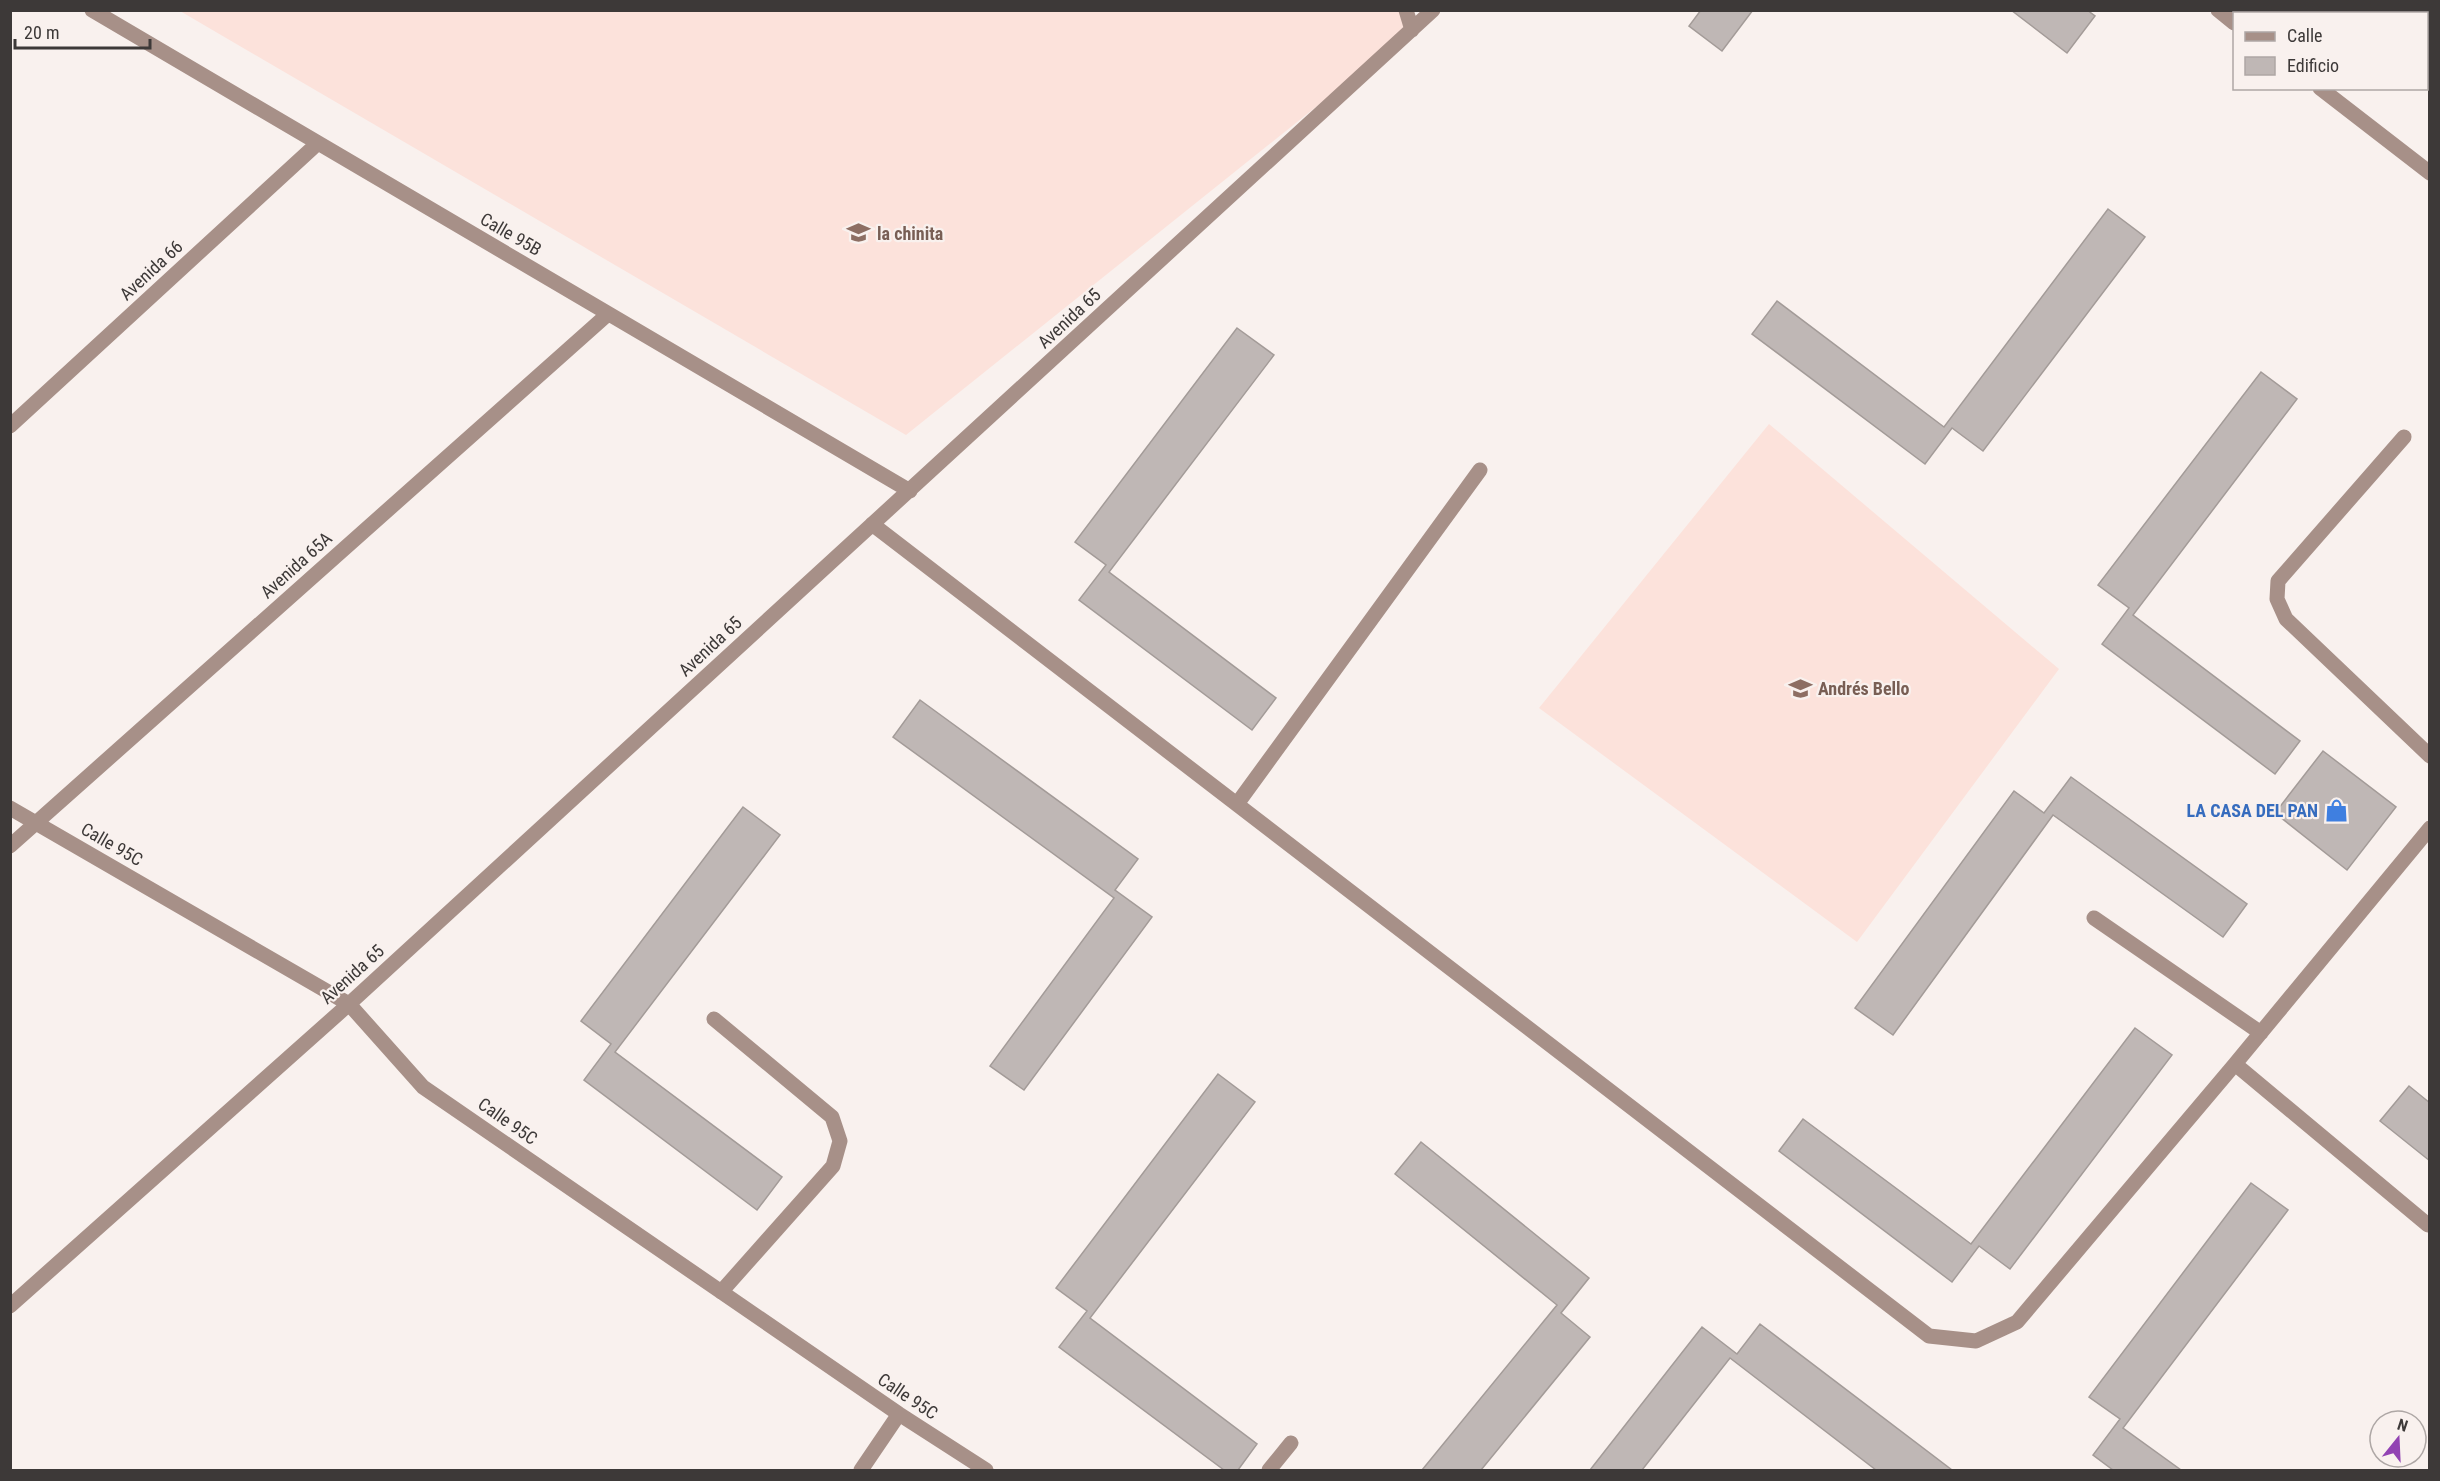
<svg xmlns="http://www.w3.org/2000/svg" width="2440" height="1481" font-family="'Roboto Condensed',sans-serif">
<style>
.education{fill:#fce2db}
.building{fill:#bfb7b5;stroke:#a39b98;stroke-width:1.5}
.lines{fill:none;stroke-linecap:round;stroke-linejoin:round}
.minor{stroke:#a79088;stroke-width:15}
.labels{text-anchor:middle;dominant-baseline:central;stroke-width:4.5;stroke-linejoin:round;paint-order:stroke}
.education-label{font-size:18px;font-weight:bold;fill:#785e54;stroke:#f9f1ee;text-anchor:start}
.street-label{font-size:18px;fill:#3d3938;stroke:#f9f1ee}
.shop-label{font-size:18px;font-weight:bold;fill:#366cbe;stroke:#f9f1ee;text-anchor:end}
</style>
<rect width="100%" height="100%" fill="#f9f1ee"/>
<path class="education" d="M1406,10L1412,30L906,435L180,11Z
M1769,424L2059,669L1857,942L1539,708Z"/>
<path class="building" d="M1701,10H1753L1722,51L1689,26Z
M2011,10H2087L2095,16L2067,53Z
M2108,209L2145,237L1983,451L1952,428L1925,464L1752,334L1777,301L1944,427Z
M1237,328L1274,355L1109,572L1276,698L1252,730L1079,600L1106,565L1075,542Z
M2261,372L2297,399L2133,615L2300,741L2275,774L2102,644L2129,608L2098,585Z
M920,700L1138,859L1115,890L1152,917L1024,1090L990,1066L1114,898L893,737Z
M2323,751L2396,807L2347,870L2275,813Z
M2071,777L2247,904L2223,937L2053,815L1893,1035L1855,1008L2014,791L2044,813Z
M743,807L780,835L615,1052L782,1177L757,1210L584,1080L611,1044L581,1021Z
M2135,1028L2172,1055L2010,1269L1979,1246L1952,1282L1779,1151L1803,1119L1971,1244Z
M1218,1074L1255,1102L1090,1318L1257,1444L1238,1470H1224L1059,1347L1087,1311L1056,1288Z
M2409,1086L2430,1103V1161L2380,1121Z
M1421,1142L1589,1278L1561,1313L1590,1337L1481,1470H1422L1557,1305L1395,1174Z
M2251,1183L2288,1210L2123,1428L2181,1470H2113L2093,1455L2120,1419L2089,1397Z
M1760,1324L1952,1470H1876L1730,1358L1642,1470H1590L1702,1327L1737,1354Z"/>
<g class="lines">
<path class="minor" d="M92,10L910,491
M1406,10L1412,30
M2218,10L2234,23
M2269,14L2271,10
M2320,88L2430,173
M10,426L318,143
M2404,437L2278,581L2277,599L2286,619L2430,756
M872,524L1929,1336L1976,1341L2017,1322L2235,1064L2430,828
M1237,804L1480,470
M10,808L349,1004L423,1087L899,1414L986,1470
M10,846L608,314
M2094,918L2261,1033
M714,1019L832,1117L840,1141L833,1166L721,1292
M2235,1064L2428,1225
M10,1306L349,1004L1433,10
M861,1470L899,1414
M1269,1470L1291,1443"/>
</g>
<defs>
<symbol id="university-bare" viewBox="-9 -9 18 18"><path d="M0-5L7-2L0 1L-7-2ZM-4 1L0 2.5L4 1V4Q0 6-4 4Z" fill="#8d6e63" stroke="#f9f1ee" stroke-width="2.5" paint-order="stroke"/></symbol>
<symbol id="shop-bare" viewBox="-9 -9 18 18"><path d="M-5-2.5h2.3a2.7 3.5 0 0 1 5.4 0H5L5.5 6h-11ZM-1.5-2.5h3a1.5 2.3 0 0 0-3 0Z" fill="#3f7fe0" stroke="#f9f1ee" stroke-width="2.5" paint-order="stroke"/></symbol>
</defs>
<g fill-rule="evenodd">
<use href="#university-bare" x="842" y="216" width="33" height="33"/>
<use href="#university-bare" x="1784" y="672" width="33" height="33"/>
<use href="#shop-bare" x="2320" y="794" width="33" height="33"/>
</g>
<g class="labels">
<g class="education-label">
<text x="877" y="233">la chinita</text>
<text x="1818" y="688">Andrés Bello</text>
</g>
<g class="street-label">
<text transform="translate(511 234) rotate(30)">Calle 95B</text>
<text transform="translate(151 270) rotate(-43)">Avenida 66</text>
<text transform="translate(1069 318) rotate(-43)">Avenida 65</text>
<text transform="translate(296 565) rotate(-42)">Avenida 65A</text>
<text transform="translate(710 646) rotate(-43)">Avenida 65</text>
<text transform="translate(112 844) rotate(30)">Calle 95C</text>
<text transform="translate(352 974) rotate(-42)">Avenida 65</text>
<text transform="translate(508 1121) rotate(35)">Calle 95C</text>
<text transform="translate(908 1396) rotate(34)">Calle 95C</text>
</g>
<g class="shop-label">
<text x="2318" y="810">LA CASA DEL PAN</text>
</g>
</g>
<rect width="2440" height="1481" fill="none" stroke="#3d3938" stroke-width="24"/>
<rect x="2233" y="12" width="195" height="78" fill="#f9f1ee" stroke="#aea7a5" stroke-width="1.5"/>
<rect x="2245" y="32" width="30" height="9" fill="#a79088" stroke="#aea7a5" stroke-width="1.5"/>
<text x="2287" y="42" font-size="18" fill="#3d3938">Calle</text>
<rect x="2245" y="57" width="30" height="18" fill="#bfb7b5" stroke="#aea7a5" stroke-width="1.5"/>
<text x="2287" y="72" font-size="18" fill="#3d3938">Edificio</text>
<g transform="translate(2398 1439) rotate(18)"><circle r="28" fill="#f9f1ee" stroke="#aea7a5" stroke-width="1.5"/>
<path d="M0-4.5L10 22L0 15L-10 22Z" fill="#9243b3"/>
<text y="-9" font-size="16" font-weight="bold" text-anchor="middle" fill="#3d3938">N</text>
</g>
<path d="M15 39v9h135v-9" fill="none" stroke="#3d3938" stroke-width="3"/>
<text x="24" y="39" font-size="18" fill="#3d3938" stroke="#f9f1ee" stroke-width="4.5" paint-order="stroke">20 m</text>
</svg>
